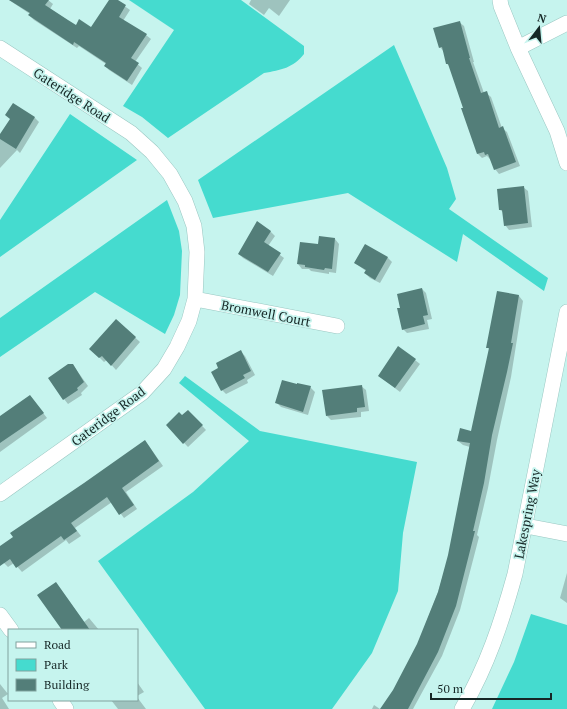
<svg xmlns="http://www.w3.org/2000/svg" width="567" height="709" font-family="'PT Serif',serif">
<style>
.green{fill:#45dbcf}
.shadow{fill:#0003}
.building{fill:#537e79}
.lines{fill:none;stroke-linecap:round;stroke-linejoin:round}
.street-casing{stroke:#9ac7c2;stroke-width:16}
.street{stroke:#fff;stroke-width:15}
.labels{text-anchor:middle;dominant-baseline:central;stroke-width:3.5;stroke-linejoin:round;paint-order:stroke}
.street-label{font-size:13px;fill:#162726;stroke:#c6f4ee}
</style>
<rect width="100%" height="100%" fill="#c6f4ee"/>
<path class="green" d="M129,0H241L304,46V54C293,68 281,70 264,73L168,138L142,117L123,106L174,30Z
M394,45L447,168L456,199L449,209L548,278L544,291L463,234L457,262L348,193L213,218L198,180Z
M70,114L137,160L0,257V220Z
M167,200L179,231L182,251L180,295L174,315L165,334L95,292L0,357V318Z
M185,376L260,431L417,462L403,533L398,591L372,653L332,709H205L98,561L193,492L249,441L179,383Z
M531,614L567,625V709H492L514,662Z"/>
<path class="shadow" d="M9,0H48L53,4L50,9L76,26L92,29L110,0H116L130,10L123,21L146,35L151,39L135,62L142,68L132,85L109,70L105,66L106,64L79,46L77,48L34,20L29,15L30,14Z
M251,0H290L279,16L269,8L264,15L249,4Z
M459,22L464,26L474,62H473L484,93H486L491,97L502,128L507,132L520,166L499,174L495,169L490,159L487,156L482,158L478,154L465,109L450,66L447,64L444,52L440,47Z
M13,104L35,118L39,122L20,153L17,150L0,168V136L11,119Z
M523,187L528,191L532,227L509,230L505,225L503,212L500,210Z
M270,231L275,236L268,246L284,258L273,276L243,258L239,254Z
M335,239L339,244L336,273L329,272V274L311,271L309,269H302L298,264L319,246Z
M365,245L388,258L392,262L380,283L370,278L365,273L366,271L355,263Z
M422,289L426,293L432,319L427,320L429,329L407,333L403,329L401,309Z
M498,292L519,296L523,301L511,377L497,440L488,488L477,535L479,537L460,610L442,656L413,709H381L394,690L418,644L438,592L449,556L470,447L463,445L458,441L472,432L490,350L487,347Z
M116,320L140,342L116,370L107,360L104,362L95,353Z
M240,351L245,356L255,375L247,380L248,383L226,394L222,390Z
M415,360L420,364L400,392L379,376Z
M73,365L88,386L81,393L82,395L68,404L64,399Z
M361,386L366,390L369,411L361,412V417L331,420L327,416Z
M310,387L315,392L308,415L281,407L277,403Z
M30,396L47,418L0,452V417Z
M188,411L206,430L188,447L167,425L182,416Z
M145,441L149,446L163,466L126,492L137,509L124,518L112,502L75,528L81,536L69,544L66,540L22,572L14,563L8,567L4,563L0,557V550Z
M567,573V603L560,598Z
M56,583L84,622L89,618L99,630H68Z
M137,682L144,692L137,696Z
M0,684L8,694L2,698L9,709H0Z
M137,697L146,709H118L111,700H137Z
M374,705L380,709H372Z"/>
<path class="building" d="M9,0H49L45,5L68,20L76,25L79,19L91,27L109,0H118L126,5L119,17L147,34L131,58L139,63L127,81L104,66L106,63L74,42L73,45L28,15L30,13Z
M460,21L470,58H469L481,93L487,91L499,128L503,126L516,162L494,170L488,154L485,155L484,152L477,154L461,108H463L448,64H446L442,47L439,48L433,28Z
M13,103L35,117L16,149L0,139V134L10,119L5,115Z
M524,186L528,223L504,226L502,210H499L497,189Z
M257,221L271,231L264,242L281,253L268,272L238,254Z
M319,236L335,238L332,269L325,268L324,270L305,267V265L297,264L300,242L318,244Z
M365,244L388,257L375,280L364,273L366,270L354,263Z
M422,288L428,315L423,316L425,324L402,330L397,308H400L397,294Z
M497,291L519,295L511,343H513L507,372L492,435L484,483L473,531H475L456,606L438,652L408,709H380L393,690L417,644L438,592L448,555L470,443L457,441L460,428L471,431L489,348H486Z
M116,319L136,337L111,366L102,356L99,358L89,349Z
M398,346L416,359L395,388L378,376Z
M241,350L251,371L243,375L245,378L221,391L211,372L218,368L216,363Z
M68,364H73L84,382L77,388L78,390L63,400L48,378Z
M282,380L297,384V383L311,386L303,412L275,403Z
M362,385L365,407L357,408V412L326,416L322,390Z
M30,395L44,413L0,443V416Z
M188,410L203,425L183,444L166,425L179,412L182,415Z
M145,440L159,461L122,488L134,505L119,515L107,497L71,523L77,531L64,540L61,536L16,568L10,559L0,566V546L13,537L10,533L84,483Z
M56,582L90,630H62L37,595Z"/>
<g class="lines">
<defs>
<path id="street" d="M500,0L501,6L518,48L557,131L567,163
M0,48L131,133L152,152L170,174L185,201L194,226L197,252L195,299L189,321L177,347L164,369L142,393L0,494
M518,48L567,23
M195,299L337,326
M526,526L567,534
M0,615L11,630
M60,700L66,709
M462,709C487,667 502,621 515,574L567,312"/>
</defs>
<use href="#street" class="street-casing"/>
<use href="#street" class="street"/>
</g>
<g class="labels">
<g class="street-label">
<text transform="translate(72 95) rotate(33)">Gateridge Road</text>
<text transform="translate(266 313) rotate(11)">Bromwell Court</text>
<text transform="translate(108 416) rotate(-37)">Gateridge Road</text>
<text transform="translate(527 514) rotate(-79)">Lakespring Way</text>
</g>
</g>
<rect x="8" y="629" width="130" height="72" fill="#c6f4ee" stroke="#80a29e"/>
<rect x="16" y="642" width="20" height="6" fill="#ffffff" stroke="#80a29e"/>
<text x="44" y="649" font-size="12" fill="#162726">Road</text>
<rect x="16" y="659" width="20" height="12" fill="#45dbcf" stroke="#80a29e"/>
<text x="44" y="669" font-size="12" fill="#162726">Park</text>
<rect x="16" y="679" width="20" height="12" fill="#537e79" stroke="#80a29e"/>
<text x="44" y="689" font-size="12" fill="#162726">Building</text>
<g transform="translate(539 28) rotate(16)" stroke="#c6f4ee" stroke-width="3" paint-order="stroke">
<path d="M0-3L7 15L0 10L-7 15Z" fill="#162726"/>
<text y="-6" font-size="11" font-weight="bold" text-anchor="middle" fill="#162726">N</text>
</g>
<path d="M431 693v6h120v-6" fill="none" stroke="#162726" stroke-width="2"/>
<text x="437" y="693" font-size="12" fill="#162726" stroke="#c6f4ee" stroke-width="3" paint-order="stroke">50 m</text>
</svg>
